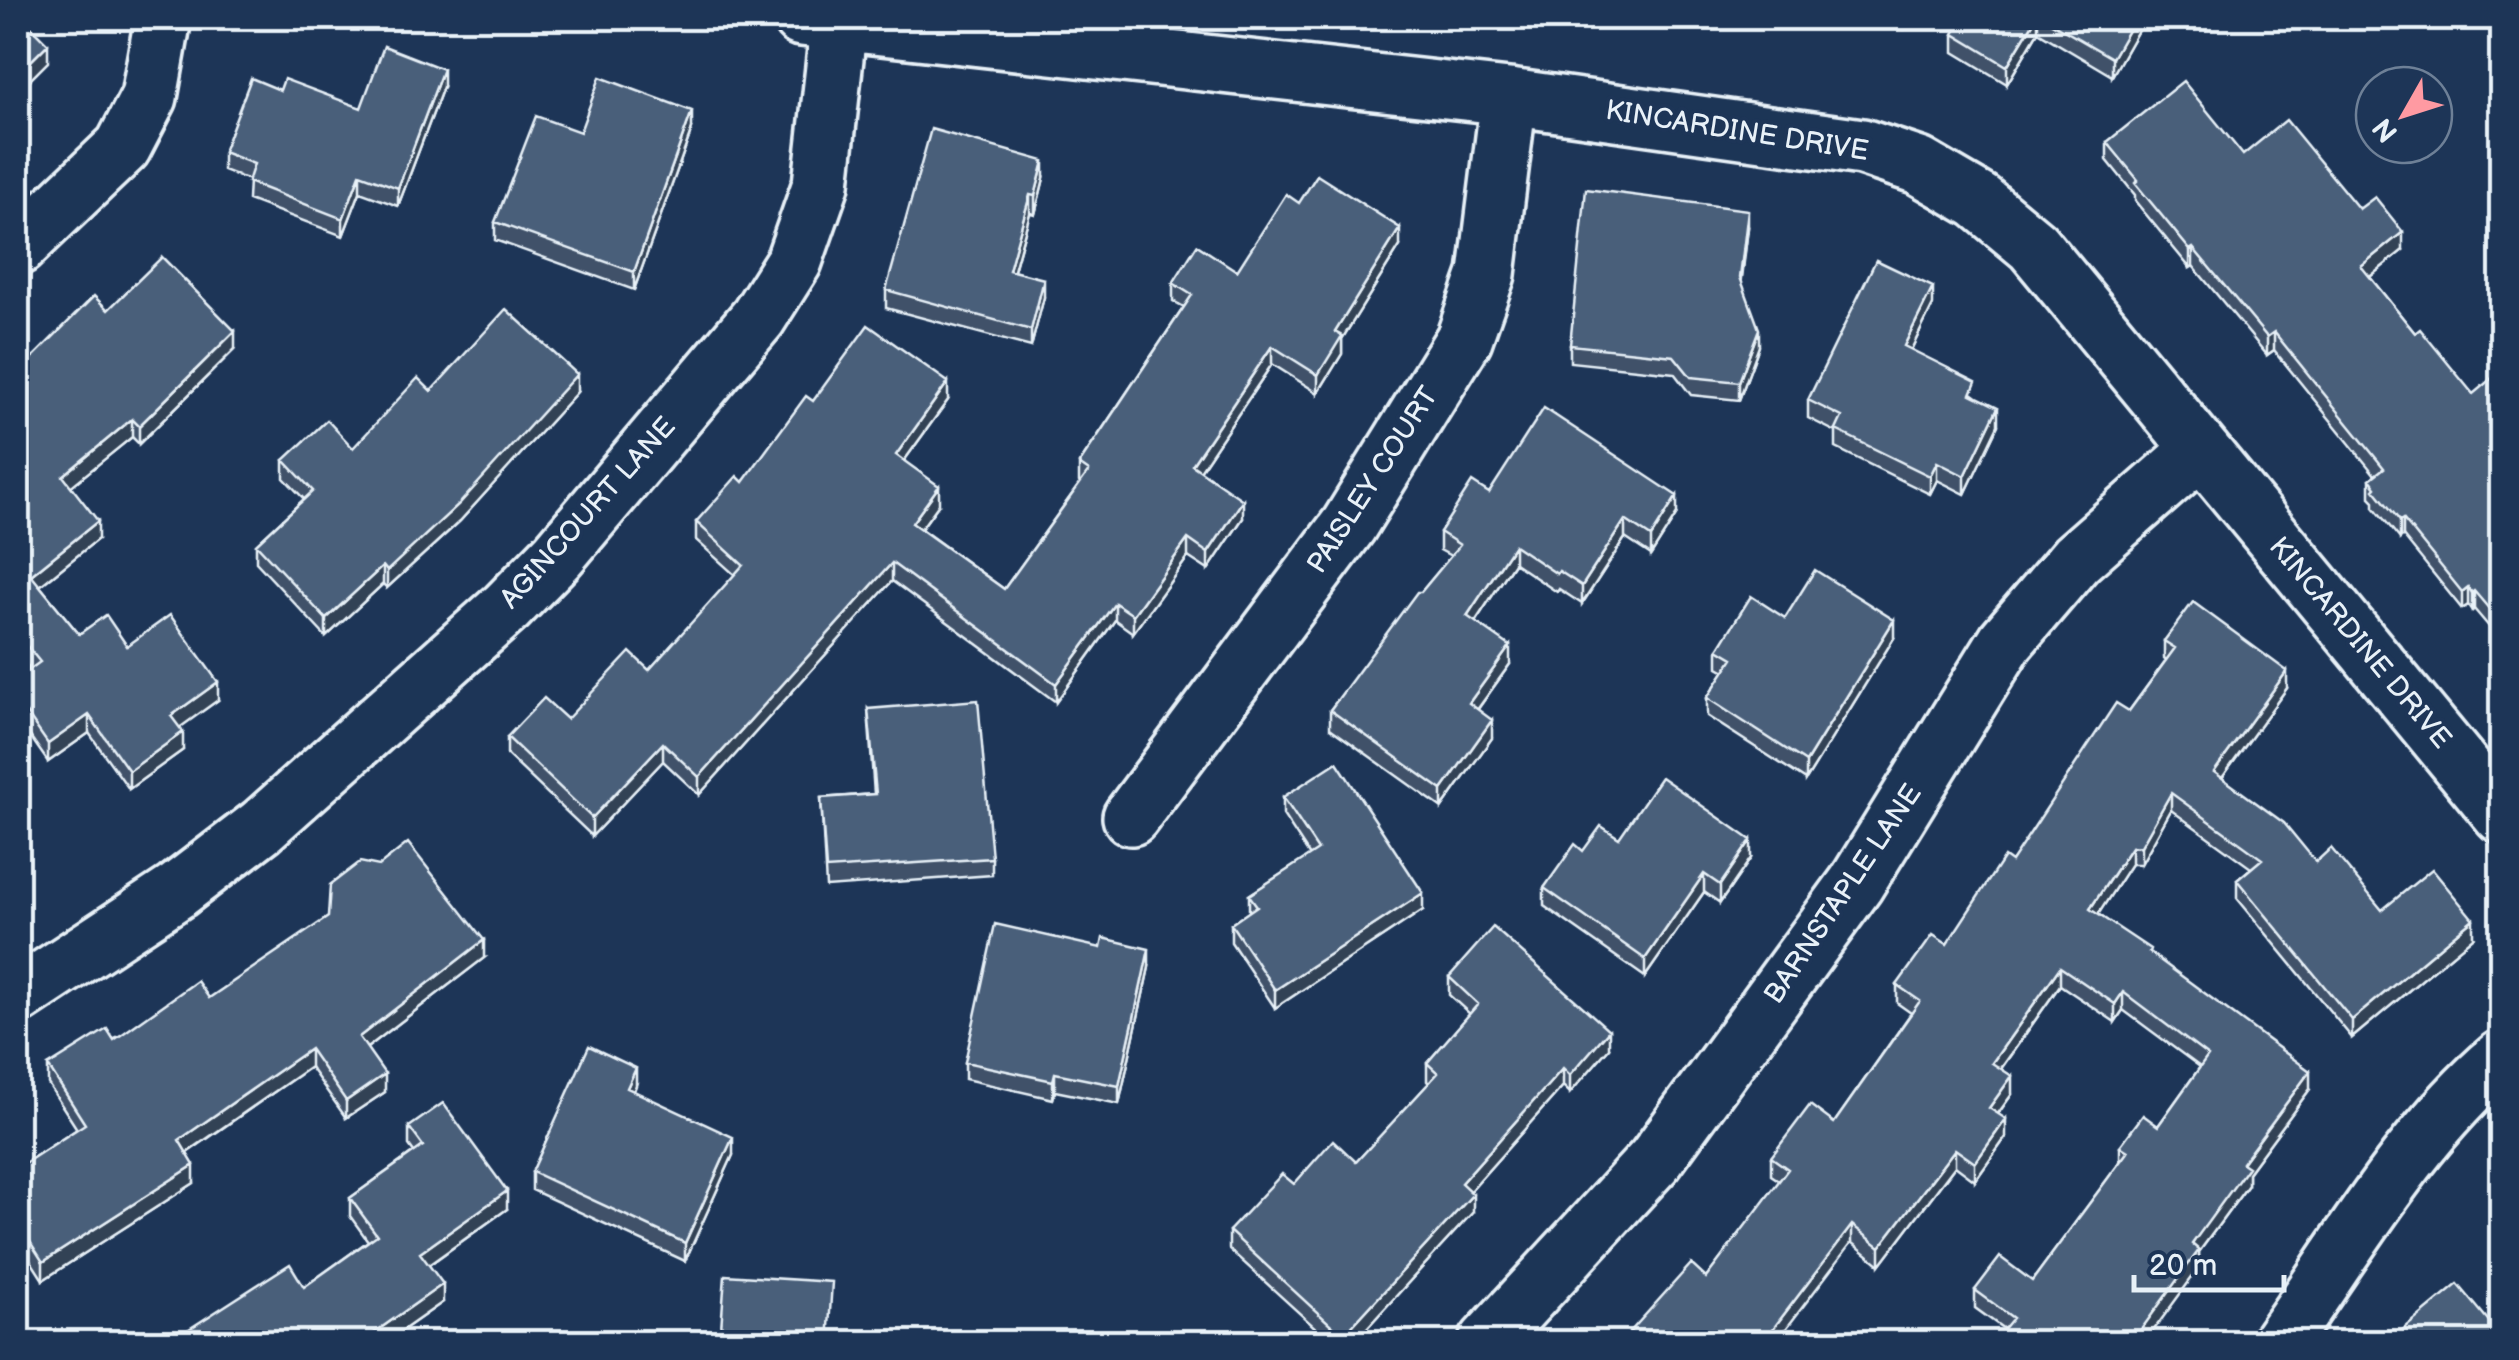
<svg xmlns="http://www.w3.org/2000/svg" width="2519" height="1360" font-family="'Balsamiq Sans',sans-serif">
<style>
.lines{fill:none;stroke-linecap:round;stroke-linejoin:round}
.street-casing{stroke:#e8f1f8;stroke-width:62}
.street{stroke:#1d3557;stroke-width:55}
.wall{fill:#3f5169;stroke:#e8f1f8;stroke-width:2.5}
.shaded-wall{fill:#334255;stroke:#e8f1f8;stroke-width:2.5}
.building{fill:#495e7a;stroke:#e8f1f8;stroke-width:2.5}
.labels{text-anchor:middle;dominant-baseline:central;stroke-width:8;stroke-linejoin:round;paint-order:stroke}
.street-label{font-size:28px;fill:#e8f1f8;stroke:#1d3557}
</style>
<rect width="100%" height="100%" fill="#1d3557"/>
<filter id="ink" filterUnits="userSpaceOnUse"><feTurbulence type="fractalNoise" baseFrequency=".01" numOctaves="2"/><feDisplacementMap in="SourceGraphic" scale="20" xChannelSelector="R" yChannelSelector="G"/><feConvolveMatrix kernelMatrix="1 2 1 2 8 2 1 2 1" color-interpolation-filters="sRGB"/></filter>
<g filter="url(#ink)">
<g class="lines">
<defs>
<path id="street" d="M801,18L1509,97L1862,147L1919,166L1979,201L2033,246L2502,815
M18,247L123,147L149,97L163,18
M1131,817L1349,525L1464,339L1487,274L1509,97
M18,996L177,891L262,826L507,607L558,555L758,318L794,261L821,184L839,22
M1487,1342L1655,1160L1856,884L2006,641L2076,559L2200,450
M2280,1342C2347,1247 2413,1133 2502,1058"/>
</defs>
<use href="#street" class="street-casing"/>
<use href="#street" class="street"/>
</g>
<path class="wall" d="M1771,18H1905L1904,29L1854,23V27Z
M1963,18H2145L2112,76L2038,32L2007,84L1954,52V34Z
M443,87L398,206L360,192L343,236L248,200L249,180L223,170V152L280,90L361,108Z
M692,129L634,290L495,240V222L580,132Z
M2107,142L2243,155L2359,209L2403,250L2370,277L2415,333L2473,394L2502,377V642L2474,609L2472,611L2468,605L2462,609L2403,536L2400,539L2374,507V501L2370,497V479L2375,475L2274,350L2267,355L2193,266L2190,268L2135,201V195L2107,160Z
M1044,178L1035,214L1030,213L1014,271L1044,297L1031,347L886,308V290Z
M1299,203L1400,246L1342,339V354L1318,393L1272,364L1200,471L1243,518L1208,570L1188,557L1133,633L1115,620L1056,702L892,581L699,795L663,761L592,836L507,755V737L567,719L649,670L735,575L696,540V522L743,482L813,401L948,400L904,461L939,504L921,529L1004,589L1080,483L1079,482V464L1184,307L1173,301V283L1237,271Z
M1748,228L1741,282L1759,346L1739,400L1691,395L1674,373L1570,362V345Z
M1933,305L1911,350L1976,396L1998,425L1965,494L1937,480L1930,494L1836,448V432L1808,418V400Z
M108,310L235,349L139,444L132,437L71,486L98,539L40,586L79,634L127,646L218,700L179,727L183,750L129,789L89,733L48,762L18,719V678L30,669L18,653V372Z
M431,391L577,392L460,521L387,588L383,584L326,637L256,562V544L304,499L284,478V460L353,448Z
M1489,493L1677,514L1651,555L1625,538L1582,604L1559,589L1557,592L1514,563L1475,622L1510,664L1478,709L1492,738L1442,808L1330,728V710L1421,592L1451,556L1440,550V532Z
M1785,618L1894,638L1806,780L1707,716V698L1725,671L1718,667V649Z
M2164,641L2287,688L2222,778L2316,862L2382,910L2473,937L2352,1038L2237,898V880L2251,868L2171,810L2141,864H2131L2098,914L2150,953L2310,1089L2248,1173V1185L2199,1252V1268L2004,1329L1975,1308V1290L2032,1281L2120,1162V1146L2158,1126L2200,1067L2123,1010L2115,1022L2060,985L2001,1069L2012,1094L1998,1114L2006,1137L1975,1181L1955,1166L1880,1265L1852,1242L1706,1278L1780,1181L1771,1175V1157L1834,1123L1911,1013L1897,1003V985L1947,944L2129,711L2166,660L2164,658Z
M868,709L992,858V875L826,887L821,798L874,794Z
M1283,797L1423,910L1275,1008L1231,942V924L1249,912V895L1310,856L1283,815Z
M1619,838L1751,858L1720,903L1704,892L1645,977L1544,906V888L1583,851Z
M484,958L367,1048L385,1092L346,1118L310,1067L187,1153L194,1183L43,1280L18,1241L19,1167L77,1129L48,1084V1066L209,998Z
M1149,967L1119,1104L1055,1091L1053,1099L965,1079V1062Z
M1449,977L1609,1048L1570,1093L1563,1086L1470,1191L1473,1212L1354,1342H1331L1229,1249V1231L1294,1184L1356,1162L1429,1083L1427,1081V1063L1470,1014L1449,995Z
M636,1085L634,1091L733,1155L685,1261L532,1190V1172Z
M409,1127L507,1209L429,1265L443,1302L386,1342H169L304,1287L368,1241L350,1216V1198L414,1152L409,1145Z"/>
<path class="shaded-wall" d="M2036,18H2038V32L2007,84V66Z
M2135,18H2145L2112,76V58Z
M48,44V62L18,92V74Z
M443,69V87L398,206V188Z
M692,111V129L634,290V272Z
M1044,161V178L1035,214V196Z
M360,174V192L343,236V219Z
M1030,195V213L1009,288V270Z
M1748,210V228L1740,295V277Z
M1400,228V246L1342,339V354L1318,393V375L1335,332Z
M2403,232V250L2361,284V266Z
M2193,248V266L2190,268V250Z
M1044,279V297L1031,347V330Z
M1933,287V305L1904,364V346Z
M1759,329V346L1739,400V382Z
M235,331V349L139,444V426Z
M2274,332V350L2267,355V337Z
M1272,346V364L1192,483V465Z
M577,374V392L460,521L387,588V571Z
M948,382V400L896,472V455Z
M1998,407V425L1965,494V476Z
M132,419V437L63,493V476Z
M1937,462V480L1930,494V476Z
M939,486V504L912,541V523Z
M1677,496V514L1651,555V537Z
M1243,500V518L1208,570V553Z
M2403,519V536L2400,539V521Z
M1625,520V538L1582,604V586Z
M98,521V539L31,593V575Z
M1188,539V557L1133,633V615Z
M1514,545V563L1467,634V616Z
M892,563V581L699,795V777Z
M383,566V584L326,637V619Z
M2468,587V605L2462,609V592Z
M2474,591V609L2472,611V593Z
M1115,603V620L1056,702V684Z
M1894,620V638L1806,780V762Z
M1510,646V664L1469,721V703Z
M2287,671V688L2214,789V772Z
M218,682V700L171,734V716Z
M89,715V733L48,762V744Z
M1492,720V738L1442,808V790Z
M183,732V750L129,789V771Z
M663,743V761L592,836V818Z
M2171,793V810L2141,864V846Z
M1751,840V858L1720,903V885Z
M2131,847V864L2090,927V909Z
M1704,874V892L1645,977V959Z
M1423,893V910L1275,1008V990Z
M2473,919V937L2352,1038V1020Z
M484,940V958L359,1054V1037Z
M1149,949V967L1119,1104V1086Z
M2060,967V985L1992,1081V1063Z
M2123,992V1010L2115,1022V1004Z
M1609,1030V1048L1570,1093V1075Z
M310,1049V1067L179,1158V1140Z
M636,1068V1085L627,1106V1088Z
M1563,1068V1086L1461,1201V1183Z
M2310,1071V1089L2248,1173V1185L2199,1252V1268L2145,1342H2132L2242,1163Z
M1055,1073V1091L1053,1099V1081Z
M385,1074V1092L346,1118V1101Z
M2012,1076V1094L1989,1126V1108Z
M2006,1119V1137L1975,1181V1163Z
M733,1137V1155L685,1261V1243Z
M1955,1149V1166L1880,1265V1247Z
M194,1165V1183L43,1280V1262Z
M507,1191V1209L420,1271V1253Z
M1473,1194V1212L1354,1342H1343V1336Z
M1852,1225V1242L1776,1342L1769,1334Z
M443,1284V1302L386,1342H361Z"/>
<path class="building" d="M18,18H22L48,44L18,74Z
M1963,18H2036L2007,66L1954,34Z
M2043,18H2135L2112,58Z
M384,46L443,69L398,188L360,174L343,219L248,182L254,164L223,152L251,78L280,90L284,79L361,108Z
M600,77L692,111L634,272L495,222L536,116L580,132Z
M2183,81L2243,155L2286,120L2359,209L2375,197L2403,232L2361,266L2415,333L2420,329L2473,394L2498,373L2502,377V458L2496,462L2502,469V624L2474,591L2472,593L2468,587L2462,592L2403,519L2400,521L2374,489L2376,487L2370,479L2384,468L2274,332L2267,337L2193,248L2190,250L2135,183L2138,180L2107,142Z
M931,129L1044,161L1035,196L1030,195L1009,270L1044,279L1031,330L886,290Z
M1317,175L1400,228L1335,332L1342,336L1318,375L1272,346L1192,465L1243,500L1208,553L1188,539L1133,615L1115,603L1056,684L892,563L699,777L663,743L592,818L507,737L544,698L567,719L630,652L649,670L743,565L696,522L737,476L743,482L806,396L813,401L868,325L948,382L896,455L939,486L912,523L1004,589L1089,471L1079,464L1192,295L1173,283L1197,245L1237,271L1286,194L1299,203Z
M1586,189L1748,210L1740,277L1759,329L1739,382L1691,377L1674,356L1570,345Z
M162,257L235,331L139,426L132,419L63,476L98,521L31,575L79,634L106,615L127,646L170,615L218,682L171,716L183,732L129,771L89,715L48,744L18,701V678L40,662L18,635V372L94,296L108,310Z
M1876,260L1933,287L1904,346L1976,382L1971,394L1998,407L1965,476L1937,462L1930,476L1836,430L1842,417L1808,400Z
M506,309L577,374L460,503L387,571L383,566L326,619L256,544L313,491L284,460L327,420L353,448L418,378L431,391Z
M1544,408L1677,496L1651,537L1625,520L1582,586L1559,571L1557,574L1514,545L1467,616L1510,646L1469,703L1492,720L1442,790L1330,710L1417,592H1421L1460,545L1440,532L1472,482L1489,493Z
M1815,570L1894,620L1806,762L1707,698L1733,658L1718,649L1751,596L1785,618Z
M2193,602L2287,671L2214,772L2284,823L2316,862L2331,848L2382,910L2432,869L2473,919L2352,1020L2237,880L2262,859L2171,793L2141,846L2131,847L2090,909L2150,949L2149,952L2310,1071L2242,1163L2248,1167L2192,1244L2199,1250L2132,1342H1993L2013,1318L1975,1290L2000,1257L2032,1281L2128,1151L2120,1146L2143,1115L2158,1126L2208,1056L2123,992L2115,1004L2060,967L1992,1063L2012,1076L1989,1108L2006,1119L1975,1163L1955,1149L1880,1247L1852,1225L1769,1334L1778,1342H1621L1691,1264L1706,1278L1788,1169L1771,1157L1810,1105L1834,1123L1920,1001L1897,985L1933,935L1947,944L2004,857L2011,862L2116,703L2129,711L2175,648L2164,641Z
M978,700L992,858L826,869L821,798L876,794L868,709Z
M1337,762L1423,893L1275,990L1231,924L1257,906L1249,895L1318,850L1283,797Z
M1661,777L1751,840L1720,885L1704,874L1645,959L1544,888L1575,844L1583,851L1601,826L1619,838Z
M408,843L484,940L359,1037L385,1074L346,1101L310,1049L179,1140L194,1165L43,1262L18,1223V1182L25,1177L19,1167L85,1124L48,1066L107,1029L114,1040L197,981L209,998L328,917L330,885L360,862L379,866Z
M995,924L1101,948L1103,938L1149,949L1119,1086L1055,1073L1053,1081L965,1062Z
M1493,927L1609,1030L1570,1075L1563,1068L1461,1183L1473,1194L1343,1336L1229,1231L1282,1174L1294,1184L1333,1140L1356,1162L1438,1073L1427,1063L1478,1004L1449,977Z
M589,1046L636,1068L627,1088L733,1137L685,1243L532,1172Z
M443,1103L507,1191L420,1253L443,1284L361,1342H169L290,1264L304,1287L377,1235L350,1198L423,1146L409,1127Z
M725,1275L832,1282L828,1342H720Z
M2458,1284L2502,1337V1342H2388Z"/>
</g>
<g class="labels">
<g class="street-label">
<text transform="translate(1737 131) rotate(9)">KINCARDINE DRIVE</text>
<text transform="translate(1373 480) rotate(-57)">PAISLEY COURT</text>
<text transform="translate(588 513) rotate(-48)">AGINCOURT LANE</text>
<text transform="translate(2360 643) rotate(50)">KINCARDINE DRIVE</text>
<text transform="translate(1843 894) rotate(-56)">BARNSTAPLE LANE</text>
</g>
</g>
<rect width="2519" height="1360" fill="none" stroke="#1d3557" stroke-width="60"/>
<rect x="30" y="30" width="2459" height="1300" fill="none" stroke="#e8f1f8" stroke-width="4" filter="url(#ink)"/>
<g transform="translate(2404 115) rotate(231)"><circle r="48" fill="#1d3557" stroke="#6e8097" stroke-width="2.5"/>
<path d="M0-8L18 38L0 25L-18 38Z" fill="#ff9aa2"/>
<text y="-15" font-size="28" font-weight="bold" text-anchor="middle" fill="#e8f1f8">N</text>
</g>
<path d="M2134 1275v15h150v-15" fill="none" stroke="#e8f1f8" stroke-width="5"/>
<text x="2149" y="1275" font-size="30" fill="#e8f1f8" stroke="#1d3557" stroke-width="8" paint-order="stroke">20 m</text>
</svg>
